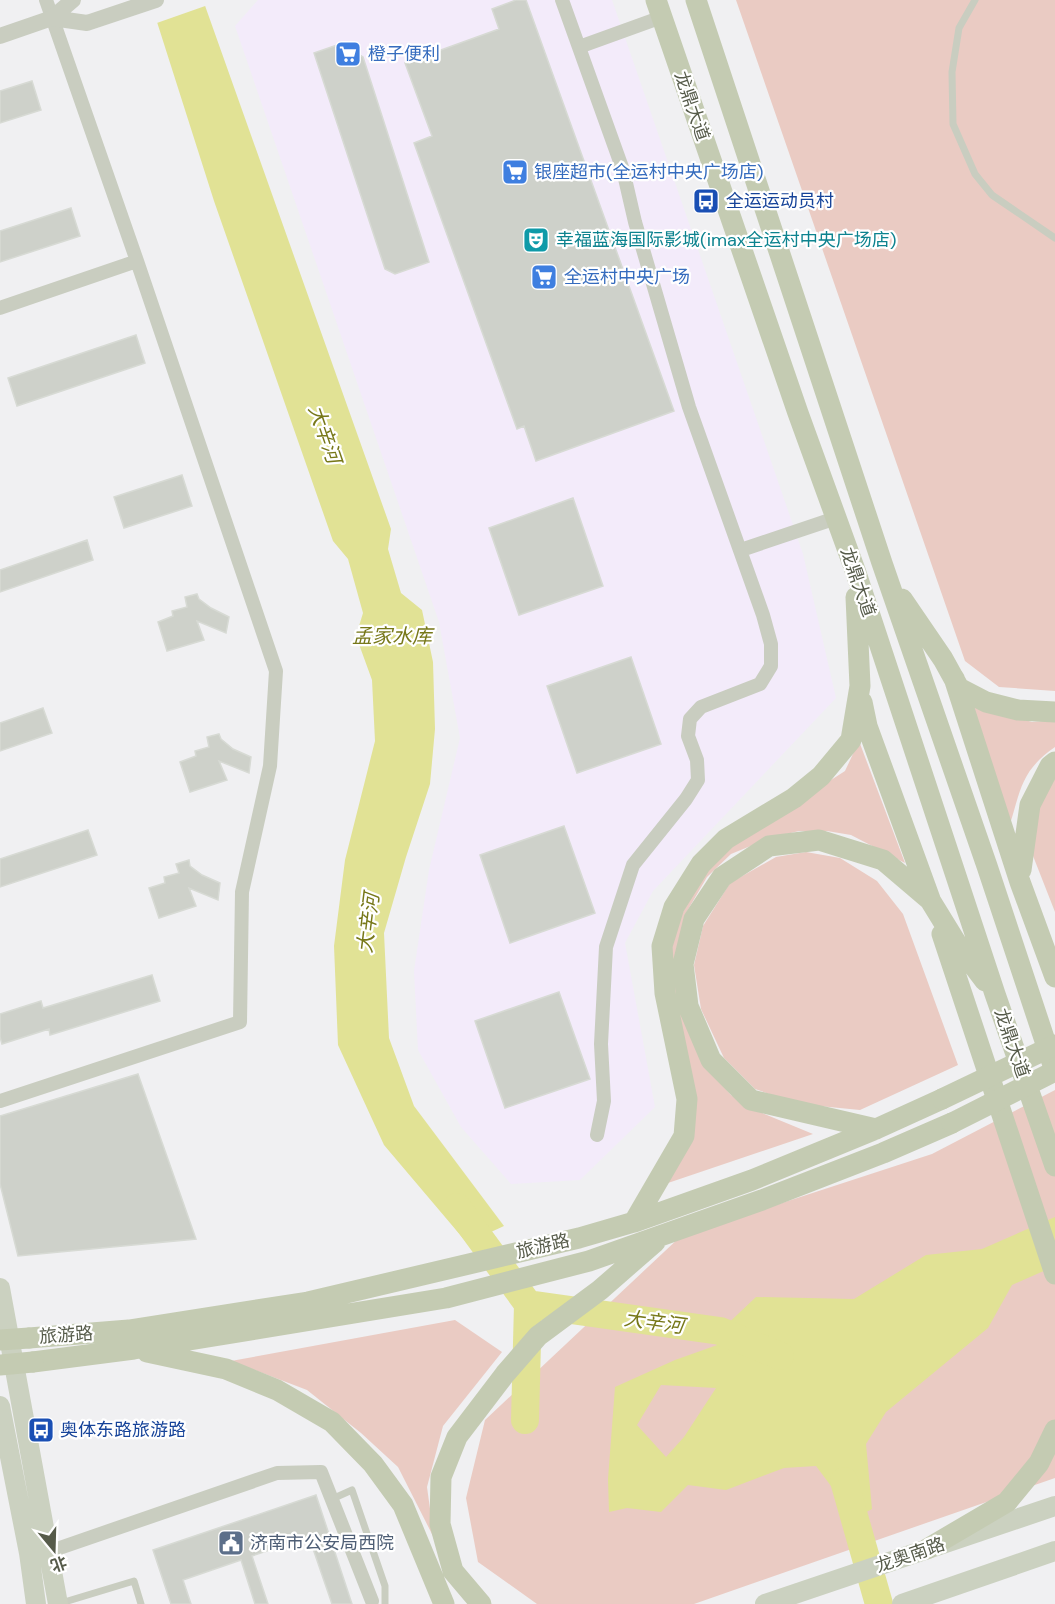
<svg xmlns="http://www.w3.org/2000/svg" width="1055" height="1604" font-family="'DM Sans','Noto Sans SC',sans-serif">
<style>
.commercial{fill:#f3ebfa}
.green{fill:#eacbc3}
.water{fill:#e1e295;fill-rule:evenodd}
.pier{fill:#f0f0f2}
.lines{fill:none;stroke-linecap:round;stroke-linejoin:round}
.river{stroke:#e1e295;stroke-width:28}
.building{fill:#ced1ca;stroke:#d7dad4;stroke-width:1.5}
.service{stroke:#c9cdc0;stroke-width:7}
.minor{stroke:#c9cdc0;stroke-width:14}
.tertiary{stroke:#c9cdc0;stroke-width:16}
.secondary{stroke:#cbd1c0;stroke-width:20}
.primary{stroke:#c4cbb2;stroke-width:21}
.primary-bridge{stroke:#c4cbb2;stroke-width:21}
.labels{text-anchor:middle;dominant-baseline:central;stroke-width:4.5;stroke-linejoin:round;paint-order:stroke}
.shop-label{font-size:18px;fill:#366cbe;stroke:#fff;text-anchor:start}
.street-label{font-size:18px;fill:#565b4a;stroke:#fff}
.transit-label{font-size:18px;fill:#164399;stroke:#fff;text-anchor:start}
.culture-label{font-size:18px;fill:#0d838f;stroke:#fff;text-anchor:start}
.service-label{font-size:18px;fill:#4e5e75;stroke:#fff;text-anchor:start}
.water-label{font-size:20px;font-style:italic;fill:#777819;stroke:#fff}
</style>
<rect width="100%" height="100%" fill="#f0f0f2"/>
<path class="commercial" d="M258,0H612L803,554L836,698L653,891L625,943L655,1107L580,1180L511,1184L461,1127L418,1050L414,971L429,870L460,738L439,622L235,26Z"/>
<path class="green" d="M736,0H1055V691L999,687L965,661Z
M970,705L1032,722L1055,720V747C1022,770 1021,788 1010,824Z
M859,741L905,863L851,835L827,831H799L770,838L731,854L707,877L686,913L678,943L706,1067L731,1095L755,1110L813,1134L665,1184L691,1140L668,960L673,931L706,867L730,845L845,771Z
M1055,778V912L1026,838L1045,787Z
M806,852L840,858L877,881L903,914L958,1065L860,1110L799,1104L755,1089L724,1058L701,1009L694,965L703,926L730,883L776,857Z
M1055,1090V1478L694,1604H537L478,1562L466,1498L485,1420L681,1236L932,1154Z
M455,1320L502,1352L443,1426L427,1487L434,1538L398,1467L361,1433L307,1390L231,1361Z"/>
<path class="water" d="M150,0H203L391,529L388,549L401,593L422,610L433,662L435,729L430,784L406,857L384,933L389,1038L414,1106L504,1226L467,1243L384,1145L338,1045L334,946L345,860L375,741L372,680L356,636L363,613L348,559L333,541L214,201Z
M1055,1217V1266L1012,1285L988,1328L886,1412L866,1444L872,1509L855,1518L816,1466L784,1468L726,1490L688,1485L661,1512L627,1508L609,1512L608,1479L615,1387L675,1360L737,1338L720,1331L756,1297L854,1299L926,1255L982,1249ZM661,1385L716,1388L684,1437L666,1457L637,1425Z"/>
<path class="pier" d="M147,0H207L208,5L154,24Z"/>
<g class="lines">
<path class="river" d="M457,1207L528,1304L720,1331L780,1356
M525,1420L528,1304
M844,1481L879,1604"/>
</g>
<path class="building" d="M516,0H526L674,411L536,461L524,426L517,429L414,143L432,136L405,63L499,29L492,9Z
M337,45L347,47L363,57L429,262L395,274L385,269L314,53Z
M32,81L41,110L0,123V91Z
M71,208L80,236L0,262V231Z
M136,335L145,363L17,406L8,378Z
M182,475L192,506L124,528L114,497Z
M573,498L603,586L519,615L489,528Z
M87,540L93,560L0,592V570Z
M197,594L199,599L211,608L229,617L226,633L197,621L204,640L167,651L158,622L173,616L172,611L187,607L185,597Z
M631,657L661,744L577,773L547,686Z
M43,708L52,733L0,751V723Z
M219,734L221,739L233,749L251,757L249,773L219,761L227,780L190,792L180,762L196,756L195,751L209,747L207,737Z
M564,826L595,913L510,943L480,855Z
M88,830L97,855L0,887V859Z
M189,860L190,866L202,875L220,883L218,900L189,888L196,906L159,918L149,888L165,883L164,877L179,873L176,864Z
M152,975L160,1001L50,1035L49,1029L2,1044L0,1037V1014L41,1001L43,1008Z
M559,992L590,1079L505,1108L475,1021Z
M138,1074L196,1239L18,1256L0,1184V1116Z
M316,1495L352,1604H332L309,1537L252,1556L268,1604H255L241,1560L183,1580L191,1604H171L153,1550Z"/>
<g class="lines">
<path class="service" d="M975,0L959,28L952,72L953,124L975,174L992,195L1055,238
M332,1499L352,1490L385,1586V1604
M61,1603L134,1581L141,1604"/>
<path class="minor" d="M562,0L623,170L635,222L689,407L763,615L771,644V666L760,684L701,707L690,719L688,736L697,760L698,780L686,799L633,865L606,947L601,1044L604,1101L597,1135
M579,47L662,17
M0,308L137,261
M741,550L836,518
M0,1101L240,1022L242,892L270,766L276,671L137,261L46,0
M41,1552H48L277,1473L321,1472L372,1601"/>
<path class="tertiary" d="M52,18L87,23L156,0
M0,36L52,18L73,0"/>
<path class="secondary" d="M0,1288L58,1604
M0,1406L29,1553L36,1604
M765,1604L1055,1506
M902,1604L1055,1551"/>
<path class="primary" d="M656,0L798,413L855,570L995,994L1055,1166
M696,0L882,563L987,866L1055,1071
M902,599L943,659L959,688L986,702L1018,710L1055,712
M954,678L1020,882L1055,977
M862,702L867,726L930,899
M1021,870L1030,805L1050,766L1055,762
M942,934L1055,1274
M876,1129L751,1100L711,1060L688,1006L683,964L694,919L722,877L769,846L819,840L883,860L930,900L957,944L985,981
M634,1222L684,1136L687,1099L665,993L662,946L674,907L701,864L726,839L794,798L821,776L851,740L860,686L856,597
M29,1338L129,1330L308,1302L579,1238L634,1222L752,1180L876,1129L942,1099
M147,1352L226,1369L277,1390L332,1422L373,1464L403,1505L444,1604
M33,1362L134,1349L446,1298L589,1261L762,1200L883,1153L952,1123
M927,1549L1007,1502L1039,1463L1055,1430
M481,1604L453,1571L440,1524L441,1477L457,1437L505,1374L538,1336L600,1290L655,1242"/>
<path class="primary-bridge" d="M942,1099L1055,1045
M952,1123L1055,1071
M0,1340L29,1338
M0,1365L33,1362"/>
</g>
<defs>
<symbol id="supermarket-square" viewBox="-11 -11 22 22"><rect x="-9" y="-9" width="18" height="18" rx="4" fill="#3f7fe0" stroke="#fff"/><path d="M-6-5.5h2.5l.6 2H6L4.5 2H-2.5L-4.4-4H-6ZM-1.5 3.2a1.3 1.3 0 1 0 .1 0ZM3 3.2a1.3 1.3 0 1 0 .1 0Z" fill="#fff"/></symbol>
<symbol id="bus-square" viewBox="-11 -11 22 22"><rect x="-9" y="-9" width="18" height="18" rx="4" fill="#1a4fb4" stroke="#fff"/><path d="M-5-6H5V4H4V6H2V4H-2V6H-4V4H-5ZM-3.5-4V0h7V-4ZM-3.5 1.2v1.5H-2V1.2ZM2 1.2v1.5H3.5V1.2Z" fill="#fff"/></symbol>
<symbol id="theatre-square" viewBox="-11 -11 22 22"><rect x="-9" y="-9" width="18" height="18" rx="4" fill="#0f9aa8" stroke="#fff"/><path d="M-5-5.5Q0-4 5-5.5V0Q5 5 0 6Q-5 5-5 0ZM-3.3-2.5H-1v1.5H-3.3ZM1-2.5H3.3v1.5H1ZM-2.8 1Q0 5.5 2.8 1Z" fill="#fff"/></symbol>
<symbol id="civic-square" viewBox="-11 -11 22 22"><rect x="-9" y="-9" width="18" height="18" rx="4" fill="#5c6f8a" stroke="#fff"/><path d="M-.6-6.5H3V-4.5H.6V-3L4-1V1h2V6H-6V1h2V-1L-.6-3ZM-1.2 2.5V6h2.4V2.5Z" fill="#fff"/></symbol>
</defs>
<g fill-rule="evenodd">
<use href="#supermarket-square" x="333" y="39" width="30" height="30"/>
<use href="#supermarket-square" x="500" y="157" width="30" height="30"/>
<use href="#bus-square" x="691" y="186" width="30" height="30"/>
<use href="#theatre-square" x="521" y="225" width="30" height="30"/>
<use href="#supermarket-square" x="529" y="262" width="30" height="30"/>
<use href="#bus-square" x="26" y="1415" width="30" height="30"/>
<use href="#civic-square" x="216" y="1528" width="30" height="30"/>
</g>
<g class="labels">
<g class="shop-label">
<text x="368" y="54">橙子便利</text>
<text x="534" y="172">银座超市(全运村中央广场店)</text>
<text x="564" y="277">全运村中央广场</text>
</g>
<g class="street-label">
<text transform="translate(692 106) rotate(71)">龙鼎大道</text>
<text transform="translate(858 582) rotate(71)">龙鼎大道</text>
<text transform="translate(1012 1043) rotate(71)">龙鼎大道</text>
<text transform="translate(543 1246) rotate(-13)">旅游路</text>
<text transform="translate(66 1335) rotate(-4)">旅游路</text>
<text transform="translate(910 1555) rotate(-19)">龙奥南路</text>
</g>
<g class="transit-label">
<text x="726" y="201">全运运动员村</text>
<text x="60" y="1430">奥体东路旅游路</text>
</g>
<g class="culture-label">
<text x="556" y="240">幸福蓝海国际影城(imax全运村中央广场店)</text>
</g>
<g class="service-label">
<text x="250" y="1543">济南市公安局西院</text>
</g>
<g class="water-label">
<text transform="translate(325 434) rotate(71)">大辛河</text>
<text x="392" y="636">孟家水库</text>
<text transform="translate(368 923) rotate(-83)">大辛河</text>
<text transform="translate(654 1322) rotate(8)">大辛河</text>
</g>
</g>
<g transform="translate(54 1550) rotate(161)" stroke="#ffffff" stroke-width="4.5" paint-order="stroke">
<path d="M0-4.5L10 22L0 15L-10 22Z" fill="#565b4a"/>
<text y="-9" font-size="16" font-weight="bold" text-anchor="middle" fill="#565b4a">北</text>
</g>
</svg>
